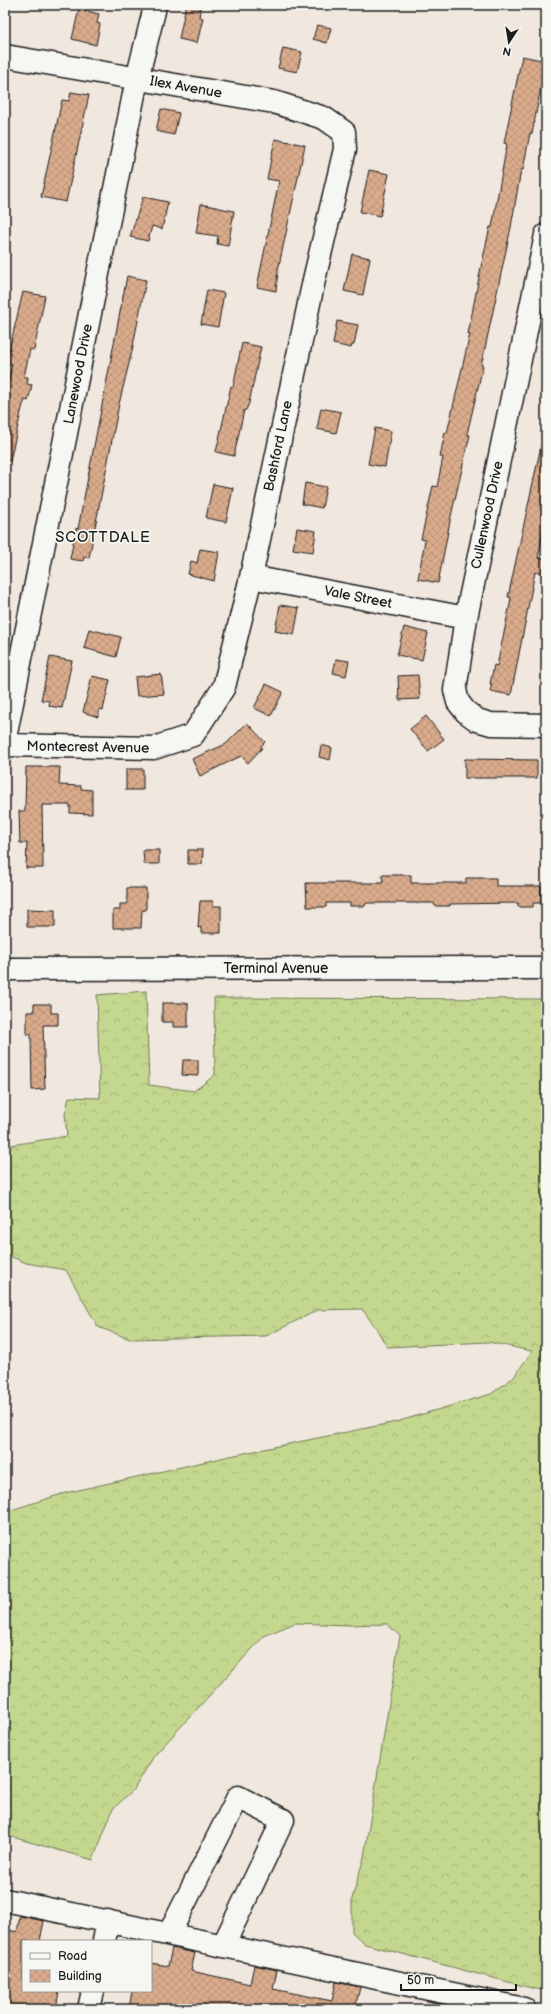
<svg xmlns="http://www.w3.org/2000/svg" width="551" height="2014" font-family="'Balsamiq Sans',sans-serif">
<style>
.forest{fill:url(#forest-crowns);stroke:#707a55}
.building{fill:url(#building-cross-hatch);stroke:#1c1c1c}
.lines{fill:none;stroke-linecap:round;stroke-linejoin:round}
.minor-casing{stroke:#1c1c1c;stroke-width:25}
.minor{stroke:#f6f6f2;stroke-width:22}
.labels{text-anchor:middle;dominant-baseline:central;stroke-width:3.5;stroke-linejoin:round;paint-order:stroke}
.street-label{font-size:14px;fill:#1c1c1c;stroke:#f6f6f2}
.neighbourhood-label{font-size:15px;letter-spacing:1px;fill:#1c1c1c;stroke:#f6f6f2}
</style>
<defs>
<pattern id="forest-crowns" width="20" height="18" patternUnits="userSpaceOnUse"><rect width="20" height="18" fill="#c3d88e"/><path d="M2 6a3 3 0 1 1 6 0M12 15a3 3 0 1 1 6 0" fill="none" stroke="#a7b97a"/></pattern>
<pattern id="building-cross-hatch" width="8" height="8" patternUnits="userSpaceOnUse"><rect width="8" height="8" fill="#daab8c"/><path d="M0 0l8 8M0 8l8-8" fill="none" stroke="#ba9378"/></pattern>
</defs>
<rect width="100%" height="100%" fill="#f0e7de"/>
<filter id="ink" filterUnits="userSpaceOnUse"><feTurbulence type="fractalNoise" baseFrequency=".025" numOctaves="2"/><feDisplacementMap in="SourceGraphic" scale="8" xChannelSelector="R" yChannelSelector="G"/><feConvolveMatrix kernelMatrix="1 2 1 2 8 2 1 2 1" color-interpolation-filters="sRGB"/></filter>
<g filter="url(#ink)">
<path class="forest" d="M146,991L149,1085L194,1091L215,1075L214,998L546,999V1991L527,1987L365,1944L352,1932V1899L364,1857L400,1636L387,1624L348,1625L295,1623L264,1636L154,1756L134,1789L113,1809L93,1860L5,1835V1512L65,1493L230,1456L396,1422L491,1394L514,1377L532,1351L488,1342L387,1347L376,1328L362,1309L318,1310L266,1336L130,1339L98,1327L66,1270L26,1263L5,1254V1146L67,1136L65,1114L69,1097L100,1098L97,995Z"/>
<path class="building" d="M186,5H201L199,17L203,18L197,43L179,39Z
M79,9L99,14L97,23L100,24L96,45L72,39Z
M317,25L331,28L327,43L313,39Z
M283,48L302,52L297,72L278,68Z
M522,56L546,61L532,134L530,133L523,170H521L511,227L484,353L481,365L483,366L467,434L470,435L451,516L438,583L418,579L425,540L421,539L433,486L437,487L443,457H440L445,432L447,433L470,334H468L481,267L490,227H492L507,144L504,143Z
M71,92L89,95L66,202L41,197L62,100L69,101Z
M161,109L179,113L174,135L156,131Z
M275,139L305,145L278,270L276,291L257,287L279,181L267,179Z
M369,170L389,174L380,216L360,212Z
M143,197L168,202L162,229L152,226L148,241L130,237Z
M201,204L234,211L228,246L217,244L218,236L196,233Z
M352,254L370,258L363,295L344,291Z
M127,276L146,280L132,351L119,404L89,558L84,557L83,561L70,559L76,528L78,529Z
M207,290L224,293L218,327L201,324Z
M23,292L45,296L34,350L30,349L24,377H28L27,384L32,385L28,401L25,400L22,408L10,461L5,460V399L12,364L6,363Z
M337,321L358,325L354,345H352L351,348L333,344Z
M242,343L261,347L249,403L246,410H244L234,456L216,452L231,386L233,387Z
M321,408L341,412L336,433L317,429Z
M375,428L391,431L385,467L368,464Z
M541,446H546V533H543L538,558L546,559V574L535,572L511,695L490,691L492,684H490L494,665L497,666L510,604L511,597H508Z
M305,483L326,487L322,508L302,504Z
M213,484L233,488L226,522L206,518Z
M297,528L316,531L313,552L293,549Z
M200,549L219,552L214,581L188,574L191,561L197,563Z
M280,605L299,608L294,635L275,631Z
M404,627L428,633L422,660L397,655Z
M89,629L121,637L116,657L84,648Z
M50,657L72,661L62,708L49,706L50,701L41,700Z
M336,659L349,661L346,676L333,673Z
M161,674L164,694L137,696L135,677Z
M418,675L420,699L399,700L398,676Z
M92,676L110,680L103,710L100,709L98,717L83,712Z
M266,684L283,692L271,716L254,708Z
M426,716L444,739L428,751L410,729Z
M247,723L265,742L261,746L262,748L248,763L241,756L200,776L192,759L226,744Z
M321,745L332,748L330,760L319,757Z
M465,759L537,760V778H465Z
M26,767H60L59,785L81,786V789L92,790V814L70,813V805H42L43,868H26L27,843H20L19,811H25Z
M126,769H143V790H126Z
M143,850H159V864H144Z
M188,850H203L202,864H188Z
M382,875H411V883H466V878H496V886H541V903H533V907H518V903L450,904V906H435L434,903H366L365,906H350V903H326V907H307L306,883H383Z
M127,888H146V910H142L141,928H113V910H120V904H127Z
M200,901H213V906H221V933H201V927L198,928Z
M27,909L55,910V927H27Z
M162,1003H188V1027H173V1022H162Z
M34,1004H51V1013H58V1025H43L45,1089L32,1090L31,1034H27V1012H34Z
M183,1060H198V1076L182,1075Z
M20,1916L44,1921L40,1941H23V1991H59L56,2009H5V1929L17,1932Z
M172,1948L195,1953L191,1971L250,1984L254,1965L277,1970L273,1989L332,2001L336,1982L360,1987L355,2009H129L132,1991H151V1963L168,1966Z"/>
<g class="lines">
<defs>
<path id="minor" d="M5,56L274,102L324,118L344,132L345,149L314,280L251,577L224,687L193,735L154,748L5,745
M546,235L466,618L455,690L458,702L466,712L477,720L491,724L546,725
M251,577L466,618
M5,738L137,79L154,11
M5,969L546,968
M5,1900L524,2009
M169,1934L238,1797L283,1820L223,1946
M104,1941L108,1921
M89,2009L93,1991"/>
</defs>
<use href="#minor" class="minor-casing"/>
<use href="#minor" class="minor"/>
</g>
</g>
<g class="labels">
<g class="street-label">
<text transform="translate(186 87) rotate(10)">Ilex Avenue</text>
<text transform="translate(78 374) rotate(-79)">Lanewood Drive</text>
<text transform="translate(278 446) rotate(-78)">Bashford Lane</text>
<text transform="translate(487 515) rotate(-78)">Cullenwood Drive</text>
<text transform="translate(358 597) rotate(11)">Vale Street</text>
<text transform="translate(88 747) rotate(1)">Montecrest Avenue</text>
<text x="276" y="968">Terminal Avenue</text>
</g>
<g class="neighbourhood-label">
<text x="103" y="537">SCOTTDALE</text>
</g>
</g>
<rect width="551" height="2014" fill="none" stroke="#f6f6f2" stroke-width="20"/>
<rect x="10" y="10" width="531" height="1994" fill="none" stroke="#1c1c1c" stroke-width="1.5" filter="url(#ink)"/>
<rect x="22" y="1940" width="130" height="52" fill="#f6f6f2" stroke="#9f9f9c"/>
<rect x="30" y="1953" width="20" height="6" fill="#f6f6f2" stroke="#9f9f9c"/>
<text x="58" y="1960" font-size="12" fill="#1c1c1c">Road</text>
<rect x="30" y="1970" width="20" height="12" fill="url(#building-cross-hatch)" stroke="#9f9f9c"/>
<text x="58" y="1980" font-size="12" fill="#1c1c1c">Building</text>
<g transform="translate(509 42) rotate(192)" stroke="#f6f6f2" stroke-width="3" paint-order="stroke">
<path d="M0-3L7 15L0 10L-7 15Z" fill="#1c1c1c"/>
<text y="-6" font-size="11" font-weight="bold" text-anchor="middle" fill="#1c1c1c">N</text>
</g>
<path d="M401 1984v6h115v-6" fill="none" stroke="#1c1c1c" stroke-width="2"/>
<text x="407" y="1984" font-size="12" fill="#1c1c1c" stroke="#f6f6f2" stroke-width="3" paint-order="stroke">50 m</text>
</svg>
